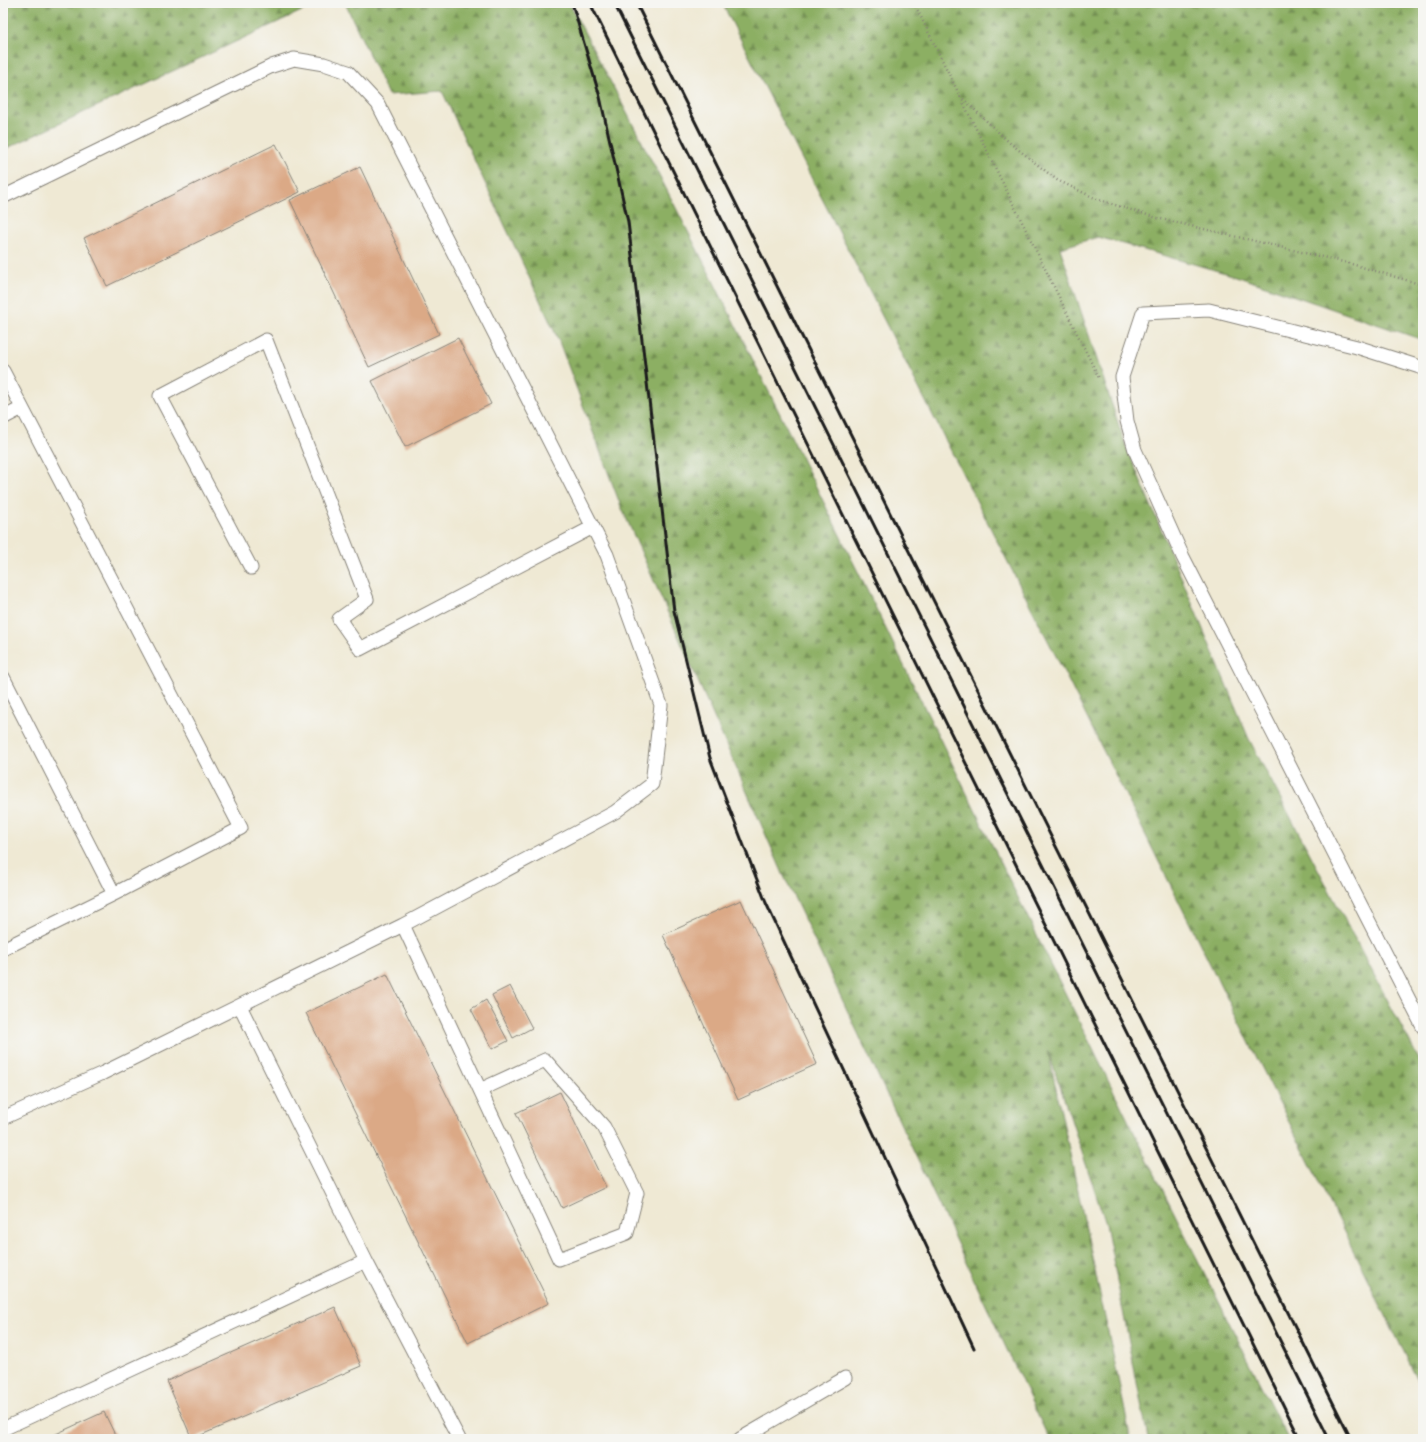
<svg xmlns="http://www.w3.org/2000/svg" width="1426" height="1442" font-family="Mynerve,sans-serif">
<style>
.forest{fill:url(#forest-firs);stroke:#546640}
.building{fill:#dba986}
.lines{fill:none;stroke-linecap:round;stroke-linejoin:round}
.service-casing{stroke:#868278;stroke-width:15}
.path{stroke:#868278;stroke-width:2.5;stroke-dasharray:1 3;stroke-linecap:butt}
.service{stroke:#fff;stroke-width:13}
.rail{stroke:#1c1c1c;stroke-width:3}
</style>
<defs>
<pattern id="forest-firs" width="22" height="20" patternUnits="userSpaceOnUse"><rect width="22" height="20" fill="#8caf63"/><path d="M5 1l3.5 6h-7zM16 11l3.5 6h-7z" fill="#728e51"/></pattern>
</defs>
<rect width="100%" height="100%" fill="#f6f6f2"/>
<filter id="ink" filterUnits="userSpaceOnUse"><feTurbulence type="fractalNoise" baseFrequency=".025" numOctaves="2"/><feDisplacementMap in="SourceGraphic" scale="8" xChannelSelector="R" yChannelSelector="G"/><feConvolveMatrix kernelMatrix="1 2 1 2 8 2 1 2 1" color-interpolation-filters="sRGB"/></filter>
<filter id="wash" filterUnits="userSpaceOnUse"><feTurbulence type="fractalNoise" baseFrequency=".012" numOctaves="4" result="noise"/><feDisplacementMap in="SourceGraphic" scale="16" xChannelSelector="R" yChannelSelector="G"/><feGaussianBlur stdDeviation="0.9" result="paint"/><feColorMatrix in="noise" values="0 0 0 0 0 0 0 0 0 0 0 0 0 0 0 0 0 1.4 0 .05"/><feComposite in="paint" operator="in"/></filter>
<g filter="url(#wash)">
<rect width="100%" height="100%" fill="#efe9d4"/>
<path class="forest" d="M3,3H319L3,150Z
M345,3H569C688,226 800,453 911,680C1036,934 1160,1187 1288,1439H1148L1106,1224L1048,1051L1131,1439H1049L783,874L620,504L558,339L442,91L388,95Z
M722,3H1423V340L1236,276L1098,237L1060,248L1124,441L1249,739L1423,1067V1390L1061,666Z"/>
<g id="blocks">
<path class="building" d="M276,144L300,192L107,286L84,238Z
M360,167L439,334L369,367L290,200Z
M458,338L491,404L405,447L372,381Z
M741,900L817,1064L738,1100L663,935Z
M387,974L549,1303L468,1343L306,1013Z
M510,986L532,1028L513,1038L492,995Z
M486,1000L508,1041L492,1049L471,1009Z
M560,1092L606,1187L562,1208L516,1113Z
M335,1307L361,1366L192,1439L167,1381Z
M104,1412L117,1439H45Z"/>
</g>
</g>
<g filter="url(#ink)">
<use href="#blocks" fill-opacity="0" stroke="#868278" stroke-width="1"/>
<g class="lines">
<defs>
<path id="service" d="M3,197L272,66L294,59L324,64L348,72L378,104L607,555L661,705L652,784L615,812L403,925L559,1259L627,1233L637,1193L604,1127L545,1060L480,1090
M1423,368L1357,347L1209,310L1143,313L1122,377L1127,421L1135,450L1183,557L1423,1027
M3,371L241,828L114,894
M3,418L22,408
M251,568L160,396L266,340L367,599L339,619L360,649L593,527
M3,677L114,894L3,949
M3,1118L103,1073L403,925
M366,1261L459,1439
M3,1429L366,1261L240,1006
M740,1439L845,1378"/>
</defs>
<use href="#service" class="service-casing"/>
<path class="path" d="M914,3L1099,378
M960,96L1010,143L1057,180L1099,200L1157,218L1348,263L1423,285"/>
<use href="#service" class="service"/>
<path class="rail" d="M572,3L600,97L628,222L674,611L710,758L766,903L974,1348
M590,3L1300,1439
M614,3L1329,1439
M636,3L1351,1439"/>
</g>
</g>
<rect width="1426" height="1442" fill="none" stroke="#f6f6f2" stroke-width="16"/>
</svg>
